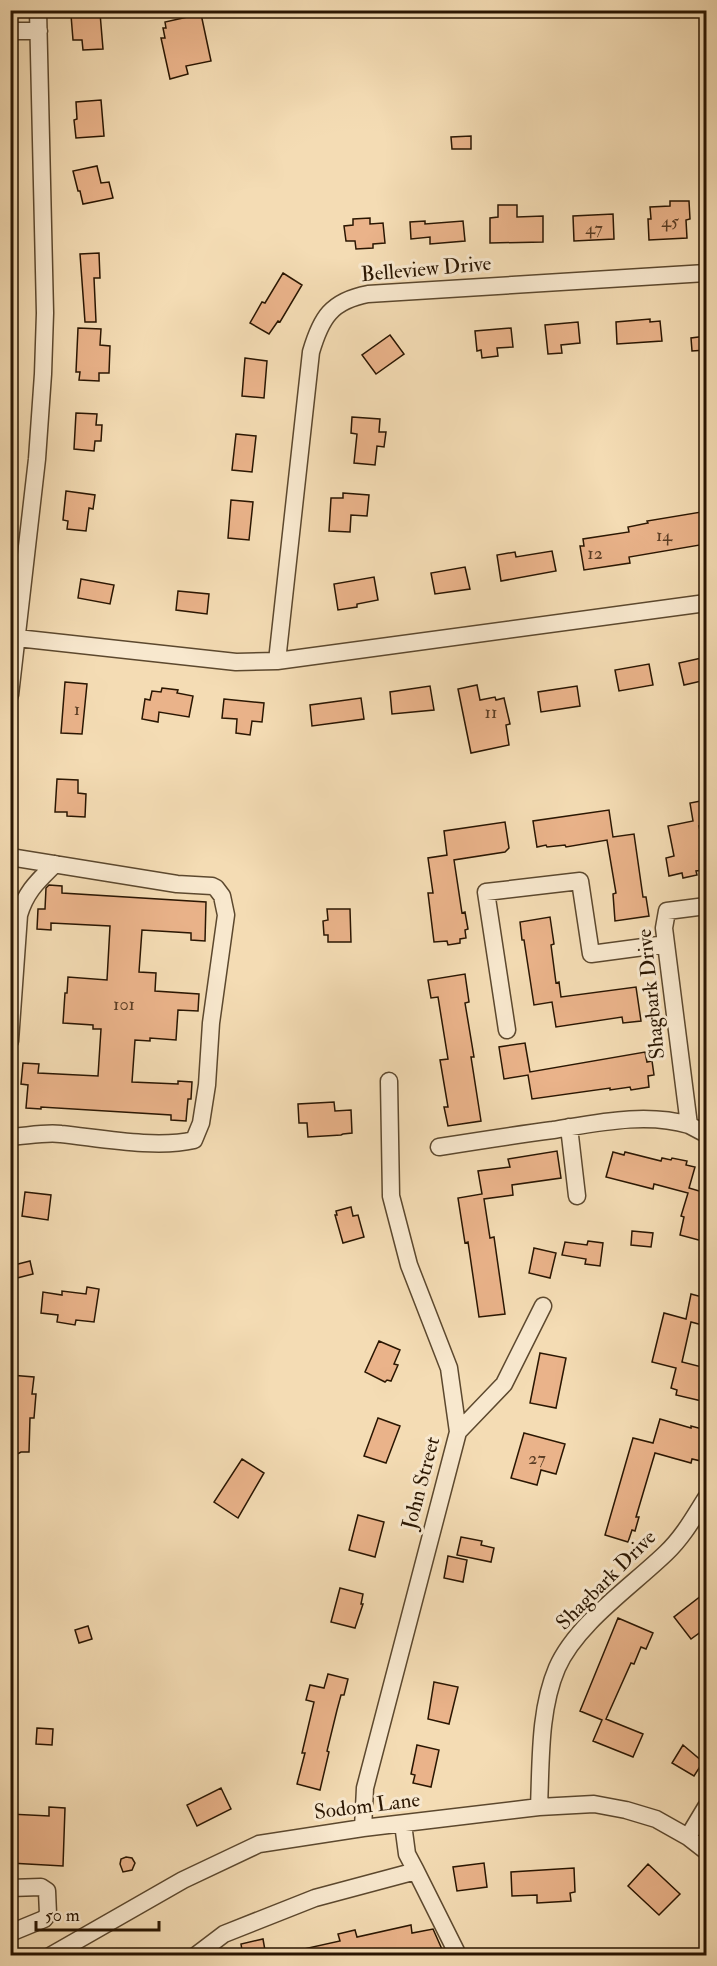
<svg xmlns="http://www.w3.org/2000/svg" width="717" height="1966" font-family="'IM FELL Double Pica',serif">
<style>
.building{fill:#eab38a;stroke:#2a1602;stroke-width:1.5}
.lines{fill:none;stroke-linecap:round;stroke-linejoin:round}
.minor-casing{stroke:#5c482e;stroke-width:19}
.minor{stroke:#f8e8ce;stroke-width:16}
.labels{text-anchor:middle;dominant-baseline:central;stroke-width:6;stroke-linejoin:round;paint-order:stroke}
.number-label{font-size:18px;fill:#5a3d24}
.street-label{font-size:21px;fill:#2a1602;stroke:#f8e8ce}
</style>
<rect width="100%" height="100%" fill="#f4dcb4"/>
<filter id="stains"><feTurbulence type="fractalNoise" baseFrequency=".00333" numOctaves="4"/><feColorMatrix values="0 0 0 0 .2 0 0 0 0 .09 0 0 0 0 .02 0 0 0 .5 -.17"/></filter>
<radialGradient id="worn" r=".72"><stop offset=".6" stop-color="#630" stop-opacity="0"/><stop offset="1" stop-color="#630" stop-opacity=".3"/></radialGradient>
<path class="building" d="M100,13L103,49L83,50L82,40H73L71,15Z
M201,14L211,61L186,66L188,74L170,79L161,38H165L163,28H166L165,22Z
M101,100L104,136L76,138L74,120L77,119L76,102Z
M471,136V149H452L451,137Z
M97,166L101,183L109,182L113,198L83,204L80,191H78L73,171Z
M670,201H689L690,219L686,220L687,238L649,240L648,219H651L650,207L670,206Z
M498,205H517V217L543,216V242L490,243V218L498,217Z
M613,214L614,239L574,241L573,216Z
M370,218V224L383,223L385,243L373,244V248L356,249L355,241H346L344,226L353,225V219Z
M425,221V224L463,221L465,241L430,244V237L411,239L410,222Z
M99,253L100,278H94L96,322H85L80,254Z
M283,273L302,285L280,322L278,321L269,334L250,323L262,302L265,303Z
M650,319V322L660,321L662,341L617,344L616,322Z
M578,322L580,343L561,345L562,353L548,354L545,325Z
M78,328L101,329L100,345L110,346L109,373H99V381L79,380L80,372H76Z
M511,328L513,347L497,348L498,356L482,358L481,350L477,351L475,331Z
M390,335L404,354L376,374L362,355Z
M706,336V350L692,351L691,338Z
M245,358L267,361L264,398L242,396Z
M76,413L97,414L96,425H102L101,441H95L94,451L74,449Z
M352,417L380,419L379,432H386L384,447L377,446L375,465L354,463L357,434L351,433Z
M236,434L256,436L252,472L232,470Z
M66,491L95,495L93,509L89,508L86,531L67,529L68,521L63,520Z
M343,493L369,495L367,516L351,515L350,532L329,531L331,498H343Z
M231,500L253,502L249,540L228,538Z
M701,512L706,544L629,557L630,563L584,570L580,546H584L583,539L629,532L628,527L648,523L647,521Z
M552,551L556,571L501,581L497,555L515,552L516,557Z
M465,567L470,589L435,594L431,573Z
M374,577L378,600L357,604V607L338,610L334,584Z
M81,579L114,585L110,604L78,598Z
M178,591L209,594L207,614L176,610Z
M706,657V680L684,685L679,663Z
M649,664L653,685L619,691L615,670Z
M65,682L87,684L82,734L61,733Z
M477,685L480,700L495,697L496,700L504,698L510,724L506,725L509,745L471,753L458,689Z
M430,686L434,710L392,714L390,692Z
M577,686L580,706L541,712L538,692Z
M162,688L178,690L177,693L193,696L189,717L159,712L158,722L142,719L145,699L150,700L152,691L161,692Z
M361,698L364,719L312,726L310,705Z
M224,699L264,703L262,722L252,721L250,735L236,733L237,719L222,718Z
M57,779L78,780V793L86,794L85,817L67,816V812H55Z
M706,800V825L699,826L706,861L702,862L704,870L696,871L697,875L683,878L682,873L669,876L666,858L674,856L668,826L693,821L690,803Z
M609,810L613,837L634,834L643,897H646L649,916L615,921L613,894L616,893L607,840L566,847L565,845L547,847L546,845L537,847L533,821Z
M505,822L509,848L505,852L454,860L462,913L465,912L468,929L465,930L466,938L460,939V943L448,945L447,941L434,942L428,893H433L428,858L447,855L444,831Z
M49,885L62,886V893L206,902L205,941L191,940V933L142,930L139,972L156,973L155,991L199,994L198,1011L178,1010L176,1040L150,1038V1041L135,1040L132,1082L178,1084V1081L192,1082L191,1099H188L186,1121L171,1120V1115L41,1107V1109L26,1108L28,1085L21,1084L23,1063L39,1064L38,1073L98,1076L101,1029H93V1025L63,1023L65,993H67L68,977L107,980L110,926L51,923V930L37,929L38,909H45L46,888Z
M327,909H350L351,942H328V935H324L323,921L328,920Z
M550,917L554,944L551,945L556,983L559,982L561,997L636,987L641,1021L623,1023L622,1017L556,1027L552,1002L534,1005L524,940H522L520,922Z
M465,974L469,1002L465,1003L474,1057H471L481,1121L448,1126L444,1107H448L440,1060L448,1059L438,997L431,998L428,980Z
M525,1043L530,1072L645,1052L647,1062L652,1061L654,1075L648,1076L649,1087L631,1090L630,1087L610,1090V1088L532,1099L528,1075L504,1079L499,1047Z
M334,1102L335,1111L351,1110L352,1133L343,1134L341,1135L308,1137L307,1123H299L298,1104Z
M557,1151L561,1178L512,1185L513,1195L484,1199L490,1238L494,1237L505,1314L479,1317L468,1242L465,1243L458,1198L482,1194L478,1171L510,1167L508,1159Z
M613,1152L624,1155L625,1152L661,1161L662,1158L671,1160L672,1158L687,1161L686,1165L695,1167L689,1188L706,1193V1242L680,1235L684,1217L681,1216L688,1193L654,1184L653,1189L606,1177Z
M25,1192L51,1195L48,1220L22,1216Z
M351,1207L353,1216L358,1215L364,1237L343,1243L335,1215H337L336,1211Z
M632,1231L653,1233L651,1247L631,1245Z
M588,1241L603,1243L600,1266L585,1264L586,1259L562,1255L565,1242L587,1245Z
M534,1248L556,1253L550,1278L529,1273Z
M30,1261L33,1274L17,1278L14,1265Z
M87,1287L99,1289L94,1322L76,1320L75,1325L57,1322L58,1315L41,1313L43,1292L62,1295V1291L86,1294Z
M691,1294L706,1298V1326L691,1322L682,1362L706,1368V1402L676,1395L677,1390L671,1388L676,1368L652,1362L664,1313L686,1319Z
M379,1341L400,1350L394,1364L398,1365L391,1381L387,1380L385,1382L365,1372Z
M540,1353L566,1358L556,1408L530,1403Z
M10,1375L34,1377L32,1394H36L34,1418H30L29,1452H21L10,1458Z
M378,1418L400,1426L386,1463L364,1456Z
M660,1419L691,1428V1426L706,1430V1443L701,1461L692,1459L691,1463L655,1453L636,1517H639L635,1531L632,1530L628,1542L605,1535L633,1438L653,1443Z
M524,1433L565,1444L556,1474L541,1470L537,1485L511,1478Z
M242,1459L264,1473L238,1518L214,1502Z
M358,1515L384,1522L375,1557L349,1550Z
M461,1537L482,1541L481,1545L494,1548L491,1562L457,1555Z
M448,1556L467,1560L463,1582L444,1578Z
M340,1588L363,1594L361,1604H363L355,1628L331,1622Z
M706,1592V1628L691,1639L674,1617Z
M618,1618L653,1633L646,1649L641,1647L634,1664L631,1663L606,1719L643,1734L633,1757L593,1741L602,1720L580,1711Z
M88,1626L92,1639L79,1643L75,1630Z
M328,1674L348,1679L344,1695H341L337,1710L327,1751L329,1752L320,1790L297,1784L305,1753H302L314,1702L306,1700L310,1685L324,1688Z
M434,1682L458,1687L449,1724L428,1719Z
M37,1728L53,1729L52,1745L36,1744Z
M417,1745L439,1750L431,1787L413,1783L415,1775L411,1774Z
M683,1745L703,1762L694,1776L672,1763Z
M221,1788L231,1809L197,1826L187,1805Z
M49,1807L65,1808L63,1866L10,1863V1814L49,1816Z
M126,1857L132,1858L135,1863L132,1870L123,1872L120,1864L121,1859Z
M484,1863L487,1887L457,1891L453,1867Z
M648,1864L680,1894L659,1915L628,1886Z
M574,1868L575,1892L570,1893L571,1901L537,1903V1895L512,1896L511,1872Z
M411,1925L412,1933L433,1929L445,1956H299V1950L340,1941L338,1934L355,1930L357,1937Z
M263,1939L266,1956H243L241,1944Z"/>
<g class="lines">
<defs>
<path id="minor" d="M10,31H39
M706,273L368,294C331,301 321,318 311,352L277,661L706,603
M17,638L236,662L277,661
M10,695L37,459L43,374L45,313L38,10
M10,857L177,884L212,886L216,888L222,896L226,915L211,1023L207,1085L201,1123L194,1140C156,1149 100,1138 61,1134C45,1132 27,1136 10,1137
M706,906L667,911L664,928L689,1125L706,1134
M507,1030L486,892L580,881L591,954L666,944
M10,1041L19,915C26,891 38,881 55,864
M569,1127L577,1196
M439,1147C477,1141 515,1135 553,1130C597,1123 646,1112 689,1125
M458,1432L504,1384L543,1306
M539,1807C541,1762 539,1710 557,1668C576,1624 632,1586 666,1553C683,1537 694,1517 706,1498
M403,1824L407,1854L416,1871
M363,1828L365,1788L458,1432L449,1368L409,1265L391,1196L389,1081
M688,1837L706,1807
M10,1888L41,1887L47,1891L48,1914L44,1919L10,1933
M50,1956L183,1880L259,1844L363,1828L539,1807L594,1804L626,1810L656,1819L688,1837L706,1851
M195,1956L224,1934L315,1898L416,1871L456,1951V1956"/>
</defs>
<use href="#minor" class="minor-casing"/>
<use href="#minor" class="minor"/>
</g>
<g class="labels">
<g class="number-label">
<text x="670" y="221">45</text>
<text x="594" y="228">47</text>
<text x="664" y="535">14</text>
<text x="595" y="553">12</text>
<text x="77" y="709">1</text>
<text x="491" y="712">11</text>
<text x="124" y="1004">101</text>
<text x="537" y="1458">27</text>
</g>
<g class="street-label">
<text transform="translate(426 269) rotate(-5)">Belleview Drive</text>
<text transform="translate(651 994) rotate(-96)">Shagbark Drive</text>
<text transform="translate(421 1483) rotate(-75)">John Street</text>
<text transform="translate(606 1580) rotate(-45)">Shagbark Drive</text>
<text transform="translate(367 1806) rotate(-7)">Sodom Lane</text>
</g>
</g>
<rect width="717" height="1966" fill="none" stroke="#f4dcb4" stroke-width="36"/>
<rect x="12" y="12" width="693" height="1942" fill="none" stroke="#2a1602" stroke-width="3"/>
<rect x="18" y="18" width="681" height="1930" fill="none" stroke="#2a1602" stroke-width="1.5"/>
<path d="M36 1921v9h123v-9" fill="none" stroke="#2a1602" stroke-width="3"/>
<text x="45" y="1921" font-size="18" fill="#2a1602" stroke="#f8e8ce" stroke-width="4.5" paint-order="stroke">50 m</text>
<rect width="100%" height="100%" filter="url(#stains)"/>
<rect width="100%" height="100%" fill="url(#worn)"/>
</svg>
